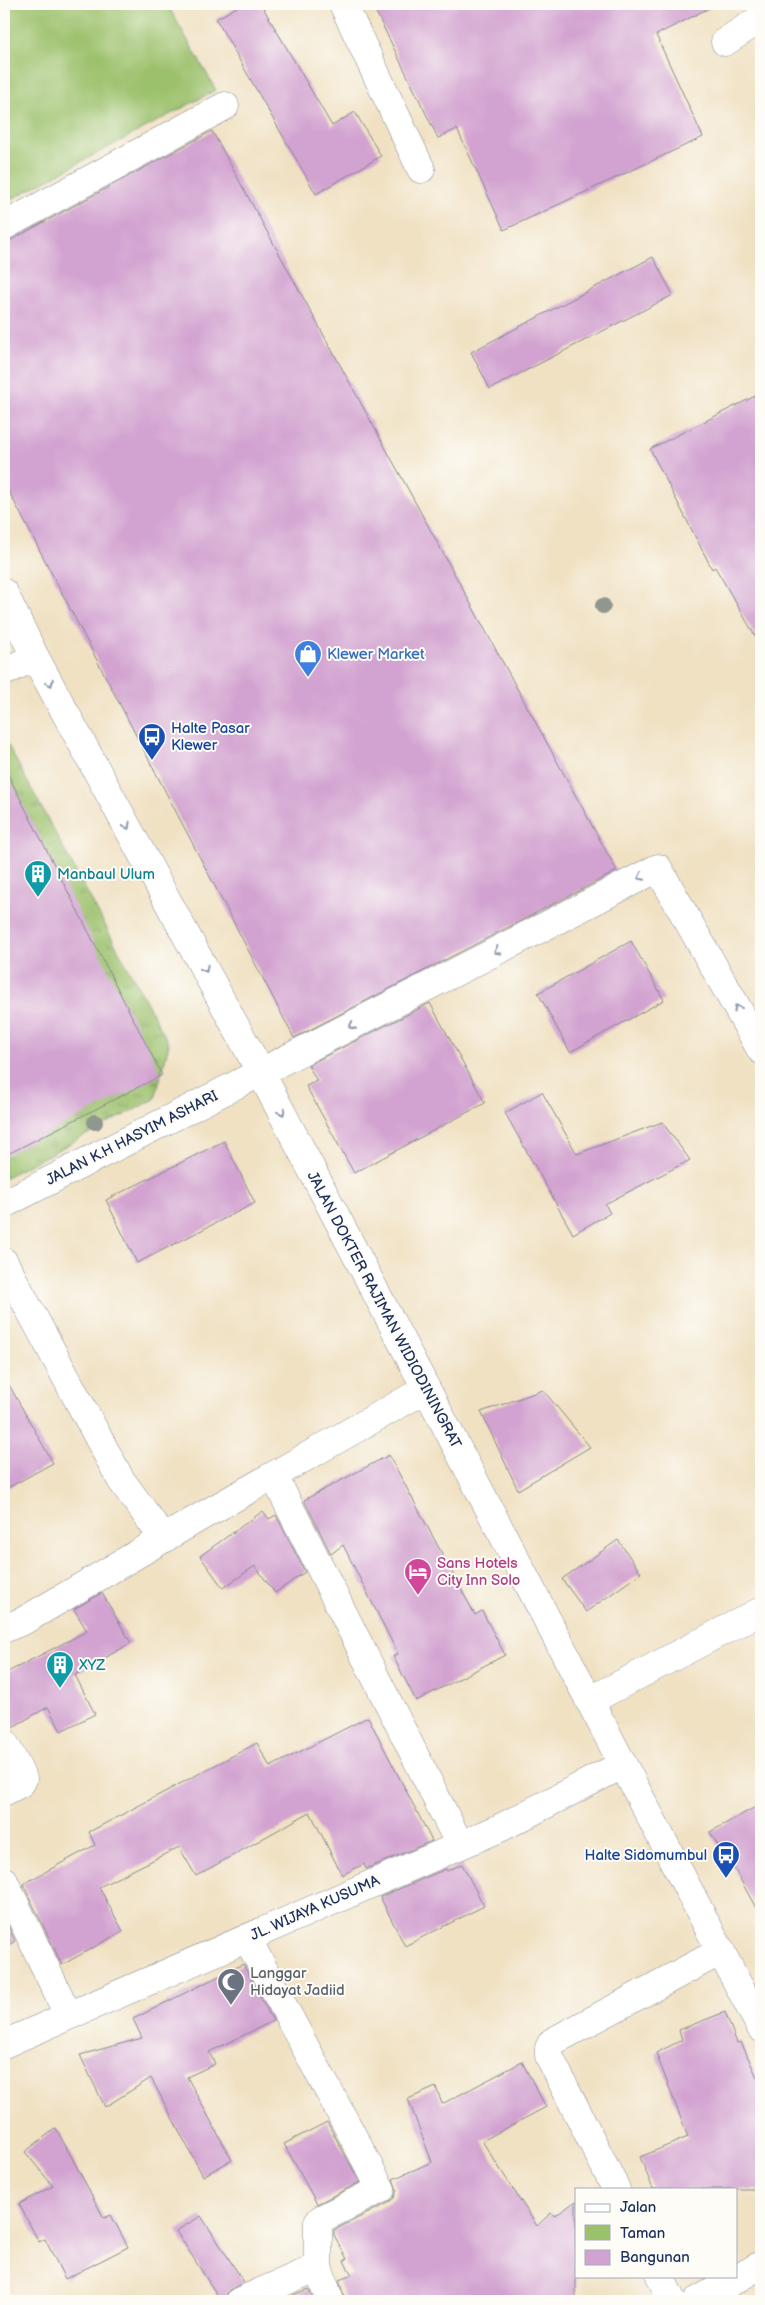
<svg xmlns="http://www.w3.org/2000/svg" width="765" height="2305" font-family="'Balsamiq Sans',sans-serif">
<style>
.grass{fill:url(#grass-tufts);stroke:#5c7865}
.green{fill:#9cc16c;stroke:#5c7865}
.building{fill:#d2a2d0}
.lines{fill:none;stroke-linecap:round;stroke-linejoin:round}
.minor-casing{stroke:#868890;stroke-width:29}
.major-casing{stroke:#868890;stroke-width:29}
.minor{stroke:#fff;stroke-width:28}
.major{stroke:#fff;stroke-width:28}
.tree{fill:#90978e}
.oneway{stroke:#8d97ae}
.labels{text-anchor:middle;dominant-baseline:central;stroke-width:4;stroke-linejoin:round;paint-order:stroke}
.shop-label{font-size:15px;fill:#366cbe;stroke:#fdfcf7;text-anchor:start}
.transit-label{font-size:15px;fill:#164399;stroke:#fdfcf7;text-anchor:start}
.culture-label{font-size:15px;fill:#0d838f;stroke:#fdfcf7;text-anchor:start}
.street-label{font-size:15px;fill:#1b2f5e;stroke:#fdfcf7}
.hotel-label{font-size:15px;fill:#b23c85;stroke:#fdfcf7;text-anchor:start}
.worship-label{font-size:15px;fill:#5b616d;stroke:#fdfcf7;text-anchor:start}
</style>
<defs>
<pattern id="grass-tufts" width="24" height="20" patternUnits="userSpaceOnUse" patternTransform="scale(1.25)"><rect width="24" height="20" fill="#9cc16c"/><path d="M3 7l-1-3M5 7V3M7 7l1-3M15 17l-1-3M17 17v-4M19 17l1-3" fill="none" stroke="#7e9d5c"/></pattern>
</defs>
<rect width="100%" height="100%" fill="#fdfcf7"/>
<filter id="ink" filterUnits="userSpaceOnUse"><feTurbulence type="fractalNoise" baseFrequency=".02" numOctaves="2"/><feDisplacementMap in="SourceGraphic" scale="10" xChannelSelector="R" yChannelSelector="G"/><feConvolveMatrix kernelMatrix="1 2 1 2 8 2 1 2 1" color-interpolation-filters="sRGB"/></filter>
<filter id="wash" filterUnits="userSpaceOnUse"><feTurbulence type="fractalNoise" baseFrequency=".0096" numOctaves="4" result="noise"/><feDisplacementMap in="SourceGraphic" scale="20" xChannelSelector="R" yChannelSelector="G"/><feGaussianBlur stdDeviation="1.12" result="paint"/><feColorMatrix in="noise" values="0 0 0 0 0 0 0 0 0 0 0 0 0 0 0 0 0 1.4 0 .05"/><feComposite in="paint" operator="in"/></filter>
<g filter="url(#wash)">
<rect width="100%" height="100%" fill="#f0e1c3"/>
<path class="grass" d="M4,738L169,1044L155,1099L4,1178Z"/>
<path class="green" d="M4,4H167L216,90L4,203Z"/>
<g id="blocks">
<path class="building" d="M242,4H261L332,126L355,112L381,156L316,194L216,19Z
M372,4H717L656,35L703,137L504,230L457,129L438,138Z
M212,131L617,871L294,1038L4,482V242L11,240Z
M653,257L673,295L490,389L471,352Z
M761,393V646L715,567L712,569L650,449Z
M4,767L162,1075L4,1156Z
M631,941L664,1000L570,1052L538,993Z
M430,1003L485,1103L354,1173L306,1086L317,1081L308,1065Z
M542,1092L577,1154L662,1122L690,1160L605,1204L610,1213L573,1234L505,1113Z
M224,1141L255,1203L137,1263L106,1200Z
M4,1376L53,1463L4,1490Z
M543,1390L590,1447L518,1490L481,1412Z
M389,1455L475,1615L482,1611L505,1655L416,1701L393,1656L398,1654L343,1545L331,1554L304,1500Z
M263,1511L269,1519L276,1515L305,1572L275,1593L255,1566L223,1588L200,1556Z
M618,1540L641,1573L586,1612L562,1579Z
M102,1593L131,1643L75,1675L95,1714L61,1731L48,1707L11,1728L4,1727V1674L87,1631L74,1609Z
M368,1717L432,1841L366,1869L364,1864L342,1875L310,1812L196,1876L179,1847L99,1887L123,1931L62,1965L23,1884L95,1845L89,1832L257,1743L270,1767Z
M761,1804V1917L730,1861L728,1862L710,1832Z
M462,1864L484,1906L405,1946L380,1897L446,1869L447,1871Z
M4,1917L15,1941L4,1948Z
M243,1964L273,2021L209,2052L215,2064L187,2077L232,2160L203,2176L151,2078L105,2107L80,2055L142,2038L133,2019Z
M725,2012L737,2043L741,2042L761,2086V2189H653L640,2157L688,2137L656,2053L682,2040L679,2030Z
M522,2062L546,2107L482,2141L537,2226L551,2213L555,2216L576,2201V2301H345L339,2280L352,2275L344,2261L347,2259L334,2235V2230L388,2203L394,2198L397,2190L393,2179L432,2162L408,2099L436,2087L442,2104Z
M327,2122L360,2182L317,2204L284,2144Z
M56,2128L104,2218L111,2215L128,2247L65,2279L45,2239L39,2242L19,2204L53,2186L25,2152Z
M201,2216L244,2282L228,2291L225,2301H221L176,2231Z
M309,2289L314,2301H294L293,2295Z"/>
</g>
</g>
<g filter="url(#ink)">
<use href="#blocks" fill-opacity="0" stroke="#868890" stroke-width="1"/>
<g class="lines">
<defs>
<path id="minor" d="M343,4L421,169
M725,42L761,18
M4,226L225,106
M4,593L35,657L261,1073L752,2011L761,2006
M4,672L35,657
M4,1204L658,868L761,1050
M4,1262L121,1480L164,1539
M274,1476L460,1845
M4,1629L25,1620L202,1516L426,1389
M589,1701L761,1611
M4,1742L23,1779L21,1783L4,1792
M4,1881L68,2015
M247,1938L381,2189L321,2219L318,2222V2267L330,2301
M4,2044L500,1828L622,1765
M616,2189L549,2056V2048L552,2042L721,1951
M660,2276L672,2301
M240,2301L318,2267
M697,2301L761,2265"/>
<path id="major" d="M752,2011L761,2028"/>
</defs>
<use href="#minor" class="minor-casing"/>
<use href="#major" class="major-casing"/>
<use href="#minor" class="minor"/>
<use href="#major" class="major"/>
</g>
<g class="tree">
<circle cx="603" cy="606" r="8"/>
<circle cx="95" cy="1122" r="8"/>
</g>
<defs><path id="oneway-chevron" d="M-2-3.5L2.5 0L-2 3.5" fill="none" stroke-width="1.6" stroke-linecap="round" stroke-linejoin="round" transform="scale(1.25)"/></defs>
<g class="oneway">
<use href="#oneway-chevron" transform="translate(50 683) rotate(62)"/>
<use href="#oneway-chevron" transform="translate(127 826) rotate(62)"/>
<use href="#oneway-chevron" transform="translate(641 877) rotate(153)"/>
<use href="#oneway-chevron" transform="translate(497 951) rotate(153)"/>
<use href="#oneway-chevron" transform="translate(205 969) rotate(62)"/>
<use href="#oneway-chevron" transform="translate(737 1008) rotate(-119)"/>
<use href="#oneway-chevron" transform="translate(352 1026) rotate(153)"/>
<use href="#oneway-chevron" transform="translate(282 1112) rotate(62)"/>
</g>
</g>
<defs>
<symbol id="shop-pin" viewBox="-11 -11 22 30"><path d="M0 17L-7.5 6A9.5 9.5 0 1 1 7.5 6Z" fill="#3f7fe0" stroke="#fdfcf7"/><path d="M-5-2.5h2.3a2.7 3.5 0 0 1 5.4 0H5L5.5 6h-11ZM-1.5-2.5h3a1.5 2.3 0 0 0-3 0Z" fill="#fff"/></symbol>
<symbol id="bus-pin" viewBox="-11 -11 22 30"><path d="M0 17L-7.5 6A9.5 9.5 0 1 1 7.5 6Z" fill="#1a4fb4" stroke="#fdfcf7"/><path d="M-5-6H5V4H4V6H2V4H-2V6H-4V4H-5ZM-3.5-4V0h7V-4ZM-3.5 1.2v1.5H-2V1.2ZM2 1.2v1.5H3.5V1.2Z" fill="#fff"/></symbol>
<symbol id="building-pin" viewBox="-11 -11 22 30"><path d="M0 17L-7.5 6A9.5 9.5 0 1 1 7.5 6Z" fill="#0f9aa8" stroke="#fdfcf7"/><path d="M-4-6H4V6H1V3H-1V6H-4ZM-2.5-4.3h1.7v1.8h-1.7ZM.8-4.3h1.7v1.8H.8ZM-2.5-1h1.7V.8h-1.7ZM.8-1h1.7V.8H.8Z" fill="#fff"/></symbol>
<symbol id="hotel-pin" viewBox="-11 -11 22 30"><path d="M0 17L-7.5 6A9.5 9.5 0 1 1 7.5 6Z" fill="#d1479c" stroke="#fdfcf7"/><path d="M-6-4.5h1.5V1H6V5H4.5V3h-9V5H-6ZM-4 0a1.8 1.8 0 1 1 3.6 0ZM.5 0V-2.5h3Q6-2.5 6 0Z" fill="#fff"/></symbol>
<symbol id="mosque-pin" viewBox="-11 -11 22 30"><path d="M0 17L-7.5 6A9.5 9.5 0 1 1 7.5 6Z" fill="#6b7280" stroke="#fdfcf7"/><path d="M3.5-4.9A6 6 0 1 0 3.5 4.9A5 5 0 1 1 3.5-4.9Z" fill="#fff"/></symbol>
</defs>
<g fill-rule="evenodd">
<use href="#shop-pin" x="292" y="638" width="32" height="43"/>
<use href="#bus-pin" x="136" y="721" width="32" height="43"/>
<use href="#building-pin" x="22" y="858" width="32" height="43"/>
<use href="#hotel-pin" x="402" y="1556" width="32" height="43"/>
<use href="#building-pin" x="44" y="1649" width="32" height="43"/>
<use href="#bus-pin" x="710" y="1839" width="32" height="43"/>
<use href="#mosque-pin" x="215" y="1966" width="32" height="43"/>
</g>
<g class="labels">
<g class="shop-label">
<text x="327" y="654">Klewer Market</text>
</g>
<g class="transit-label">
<text x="171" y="728">Halte Pasar<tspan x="171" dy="17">Klewer</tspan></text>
<text x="707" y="1855" text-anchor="end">Halte Sidomumbul</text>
</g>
<g class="culture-label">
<text x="57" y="874">Manbaul Ulum</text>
<text x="79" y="1665">XYZ</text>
</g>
<g class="street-label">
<text transform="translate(132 1138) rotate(-27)">JALAN K.H HASYIM ASHARI</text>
<text transform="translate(384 1310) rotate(62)">JALAN DOKTER RAJIMAN WIDIODININGRAT</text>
<text transform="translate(315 1908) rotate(-24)">JL. WIJAYA KUSUMA</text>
</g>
<g class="hotel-label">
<text x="437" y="1563">Sans Hotels<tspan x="437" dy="17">City Inn Solo</tspan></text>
</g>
<g class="worship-label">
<text x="250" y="1973">Langgar<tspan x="250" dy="17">Hidayat Jadiid</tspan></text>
</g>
</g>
<rect width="765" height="2305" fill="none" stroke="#fdfcf7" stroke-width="20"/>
<rect x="575" y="2188" width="162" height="90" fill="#fdfcf7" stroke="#a3aaba"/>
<rect x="585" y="2204" width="25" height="8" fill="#ffffff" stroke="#a3aaba"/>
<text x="620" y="2212" font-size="15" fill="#1b2f5e">Jalan</text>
<rect x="585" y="2225" width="25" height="15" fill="#9cc16c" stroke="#a3aaba"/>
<text x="620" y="2238" font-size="15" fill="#1b2f5e">Taman</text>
<rect x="585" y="2250" width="25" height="15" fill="#d2a2d0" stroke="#a3aaba"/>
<text x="620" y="2262" font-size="15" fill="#1b2f5e">Bangunan</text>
</svg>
